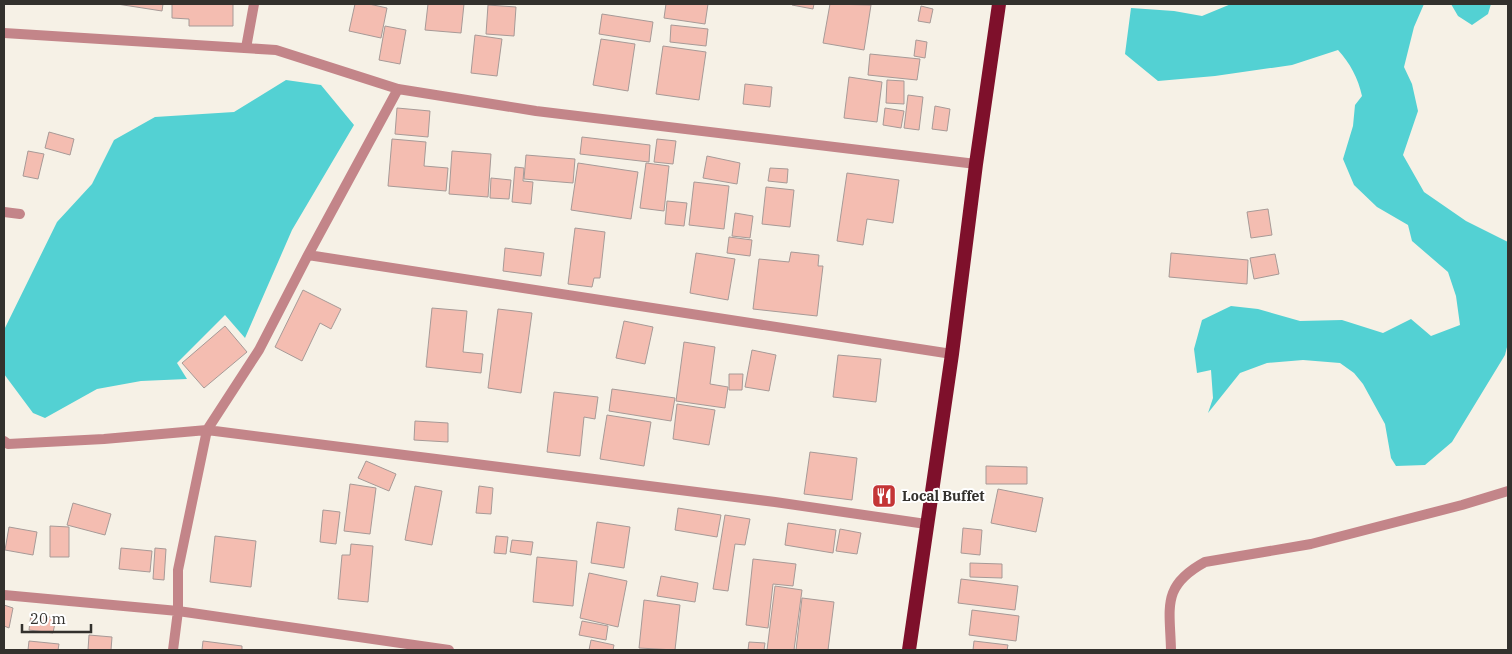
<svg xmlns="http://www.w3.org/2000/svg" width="1512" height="654" font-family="'IBM Plex Serif',serif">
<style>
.water{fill:#53d1d3}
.building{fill:#f4bdb1;stroke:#a79a97}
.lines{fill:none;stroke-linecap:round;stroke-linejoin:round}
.minor{stroke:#c38589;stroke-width:10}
.trunk{stroke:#7e102b;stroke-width:14}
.labels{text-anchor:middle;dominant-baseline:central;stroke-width:4;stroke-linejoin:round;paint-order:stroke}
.poi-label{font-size:14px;font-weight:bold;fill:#33312d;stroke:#fff;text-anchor:start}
</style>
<rect width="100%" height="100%" fill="#f6f1e6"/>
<path class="water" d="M1231,4H1424L1414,27L1404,67L1412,84L1418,111L1403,155L1424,192L1466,221L1508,242V343L1505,355L1452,442L1425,465L1396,466L1391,458L1385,424L1363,384L1354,373L1340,363L1303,360L1267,363L1240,373L1208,413L1213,398L1211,370L1197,373L1194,349L1202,320L1231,306L1258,309L1300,321L1342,320L1383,333L1411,319L1431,336L1460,325L1456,296L1448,272L1412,241L1408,225L1377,207L1354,185L1343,159L1353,126L1355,105L1362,96C1358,78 1350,63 1338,50L1292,65L1215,76L1158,81L1125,54L1131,8L1174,11L1202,16Z
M1451,4H1491L1488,14L1472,25L1458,16Z
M286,80L321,85L354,125L292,230L245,338L225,315L177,363L187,379L141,381L97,389L45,418L33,413L4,374V330L57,222L92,184L114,140L155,117L234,112Z"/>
<path class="building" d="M117,4H163L162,11Z
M172,4H233V26H189V19L172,18Z
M355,4H369L387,8L381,38L349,31Z
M428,4H464L461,33L425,30Z
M666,4H708L705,24L664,18Z
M792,4H814L813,9L792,5Z
M830,4L871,5L864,50L823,43Z
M488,5L516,7L514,36L486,34Z
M921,6L933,9L930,23L918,21Z
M602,14L653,22L650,42L599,34Z
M671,25L708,29L706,46L670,42Z
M385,26L406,30L400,64L379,60Z
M475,35L502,39L497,76L471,73Z
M601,39L635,44L628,91L593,85Z
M916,40L927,42L925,58L914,56Z
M663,46L706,52L699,100L656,94Z
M870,54L920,59L917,80L868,75Z
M849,77L882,82L877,122L844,118Z
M887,80L904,81V104L886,103Z
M745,84L772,87L770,107L743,104Z
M908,95L923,97L919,130L904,128Z
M935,106L950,109L947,131L932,129Z
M397,108L430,111L428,137L395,134Z
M885,108L904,111L901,128L883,125Z
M49,132L74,139L70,155L45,148Z
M582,137L650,145L649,162L580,154Z
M392,139L426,142L424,166L448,168L446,191L388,186Z
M657,139L676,141L673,164L654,162Z
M28,151L44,154L38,179L23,176Z
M452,151L491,154L488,197L449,194Z
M526,155L575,159L573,183L524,179Z
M707,156L740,163L737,184L703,178Z
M578,163L638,172L631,219L571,210Z
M646,163L669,166L664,211L640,208Z
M515,167L524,168L523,181L533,182L531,204L512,202Z
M770,168L788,169L787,183L768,181Z
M847,173L899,180L893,223L867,219L863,245L837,241Z
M491,178L511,180L509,199L490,198Z
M694,182L729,186L724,229L689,225Z
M766,187L794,190L790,227L762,224Z
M667,201L687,203L684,226L665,224Z
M1268,209L1272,235L1251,238L1247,212Z
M735,213L753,216L750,238L732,236Z
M575,228L605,232L600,278H594L592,287L568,284Z
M729,237L752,240L750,256L727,253Z
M505,248L544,253L541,276L503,271Z
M791,252L819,255L818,266H823L817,316L753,309L759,259L789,262Z
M696,253L735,259L728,300L690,293Z
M1171,253L1248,260L1247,284L1169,277Z
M1275,254L1279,274L1254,279L1250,258Z
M303,290L341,309L331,329L320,323L302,361L275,347Z
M432,308L467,311L463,352L483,354L481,373L426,367Z
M498,309L532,313L521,393L488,388Z
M624,321L653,327L645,364L616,358Z
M225,326L247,352L204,388L182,363Z
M684,342L715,347L710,384L728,387L725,408L676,401Z
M752,350L776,355L769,391L745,387Z
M838,355L881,359L876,402L833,397Z
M729,374H743L742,390H729Z
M612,389L675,398L671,421L609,411Z
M554,392L598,397L595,419L584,417L580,456L547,452Z
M677,404L715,410L709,445L673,439Z
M607,415L651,422L644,466L600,459Z
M415,421L448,423V442L414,440Z
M810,452L857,458L852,500L804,494Z
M366,461L396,474L389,491L358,478Z
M986,466L1027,467V484H986Z
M350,484L376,488L370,534L344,531Z
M415,486L442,491L432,545L405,540Z
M479,486L493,488L491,514L476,513Z
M998,489L1043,498L1036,532L991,523Z
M73,503L111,514L105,535L67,525Z
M678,508L721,515L717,537L675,530Z
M323,510L340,512L336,544L320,542Z
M725,515L750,519L745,545L735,544L728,591L713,589Z
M597,522L630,527L624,568L591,563Z
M788,523L836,530L833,553L785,545Z
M50,526L69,527V557H50Z
M9,527L37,532L33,555L5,550Z
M963,528L982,530L980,555L961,553Z
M840,529L861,533L857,554L836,551Z
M215,536L256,541L251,587L210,582Z
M496,536L508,537L506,554L494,553Z
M512,540L533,542L531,555L510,552Z
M351,544L373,546L368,602L338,599L342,555H350Z
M121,548L152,551L150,572L119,569Z
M155,548L166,549L164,580L153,579Z
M537,557L577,561L573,606L533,602Z
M753,559L796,564L793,586L773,584L768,628L746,625Z
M970,563L1002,564V578L970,577Z
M589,573L627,581L618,627L580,618Z
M661,576L698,583L695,602L657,596Z
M961,579L1018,586L1015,610L958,603Z
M775,586L802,590L794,650H767Z
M802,598L834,602L828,650H796Z
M644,600L680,605L675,650L639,648Z
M4,605L13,608L9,628L4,626Z
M972,610L1019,616L1016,641L969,635Z
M31,614L56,618L53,633L29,630Z
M582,621L608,626L606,640L579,635Z
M89,635L112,637L111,650H88Z
M591,640L614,645L613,650H589Z
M29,641L59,644L58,650H28Z
M203,641L242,646V650H202Z
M974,641L1008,645L1007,650H973Z
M749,642L765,643L764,650H748Z"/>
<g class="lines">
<path class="minor" d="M4,33L276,50L398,89L536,111L976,164
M246,48L254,4
M4,212L20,214
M308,255L952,354
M4,441L8,444L104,439L207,430L775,502L926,524
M4,595L178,611L449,650
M173,650L178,611V570L207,430L259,350L308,255L398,89
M1171,650C1170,607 1161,586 1205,562L1311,544L1462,505L1508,491"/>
<path class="trunk" d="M909,650L952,354L976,164L999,4"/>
</g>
<defs>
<symbol id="restaurant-square" viewBox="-11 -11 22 22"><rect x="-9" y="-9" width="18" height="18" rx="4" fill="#c43536" stroke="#fff"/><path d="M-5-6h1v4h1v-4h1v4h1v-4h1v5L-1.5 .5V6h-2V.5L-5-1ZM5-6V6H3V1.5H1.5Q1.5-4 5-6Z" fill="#fff"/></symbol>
</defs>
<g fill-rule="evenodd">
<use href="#restaurant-square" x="870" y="482" width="28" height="28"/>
</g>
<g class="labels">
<g class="poi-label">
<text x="902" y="496">Local Buffet</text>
</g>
</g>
<rect width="1512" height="654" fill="none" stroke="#33312d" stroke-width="10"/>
<path d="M22 624v8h69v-8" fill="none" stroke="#33312d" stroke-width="2.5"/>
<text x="30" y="624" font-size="15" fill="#33312d" stroke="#ffffff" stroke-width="4" paint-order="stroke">20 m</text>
</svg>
